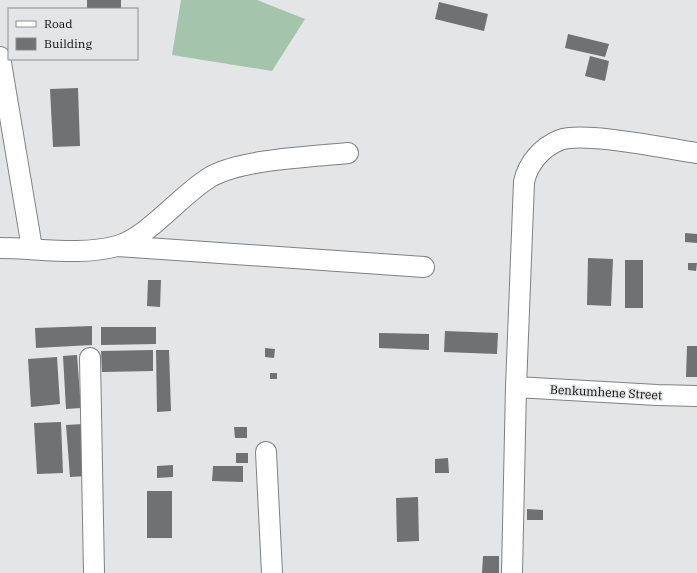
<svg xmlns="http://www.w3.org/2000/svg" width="697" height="573" font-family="'IBM Plex Serif',serif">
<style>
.pitch{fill:#a4c4ab}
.building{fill:#6f7173}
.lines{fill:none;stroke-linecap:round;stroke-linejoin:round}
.minor-casing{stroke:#7f8182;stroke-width:22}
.minor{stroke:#fff;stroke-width:20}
.labels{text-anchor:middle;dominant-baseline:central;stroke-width:3;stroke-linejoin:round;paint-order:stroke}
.street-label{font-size:12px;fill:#0b0b0c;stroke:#e3e5e7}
</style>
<rect width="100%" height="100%" fill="#e3e5e7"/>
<path class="pitch" d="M181,0H257L305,19L272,71L172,55Z"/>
<path class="building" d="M87,0H121V8L87,9Z
M439,2L488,14L484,31L435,19Z
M568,34L609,44L605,57L565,48Z
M590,56L609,61L605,81L585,76Z
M78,88L80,146L53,147L50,89Z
M685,233L697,234V243L685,242Z
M588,258L613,259L611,306L587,305Z
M625,260H643V308H625Z
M688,263H697L696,271L688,270Z
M148,280H161L160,307L147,306Z
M92,326V345L36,348L35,328Z
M101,327H156V344L101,345Z
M445,331L498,333L497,354L444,352Z
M379,333L429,334V350L379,348Z
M687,346H697V377H686Z
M265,348L275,349L274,358L265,357Z
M153,350V371L102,372L101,351Z
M156,350H169L171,411L157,412Z
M77,355L81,408L66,409L63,356Z
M57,357L60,404L31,407L28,359Z
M270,373H277V379H270Z
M61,422L63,473L37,474L34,423Z
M83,424L87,476L70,477L66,425Z
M234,427H247V438H235Z
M236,453H248V463H236Z
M448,458L449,473H435V459Z
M173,465V477L157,478V466Z
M213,466H243V482L212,481Z
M147,491H172V538H147Z
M418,497L419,541L397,542L396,498Z
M527,509L543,510V520H527Z
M483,556H499V573H482Z"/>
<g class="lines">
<defs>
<path id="minor" d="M0,57L32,248
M118,246L424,267
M0,248C37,248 81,256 117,246C149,237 182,193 212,176C244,159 310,157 348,153
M90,358L94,573
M516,387L657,395L697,396
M266,452L272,573
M512,573L516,387L524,182C528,163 542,147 560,140C584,131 668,149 697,153"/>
</defs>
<use href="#minor" class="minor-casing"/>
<use href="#minor" class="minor"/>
</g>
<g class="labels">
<g class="street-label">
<text transform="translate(606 392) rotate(3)">Benkumhene Street</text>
</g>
</g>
<rect x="8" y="8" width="130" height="52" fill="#e3e5e7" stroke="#8d8e8f"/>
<rect x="16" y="21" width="20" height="6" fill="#ffffff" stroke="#8d8e8f"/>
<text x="44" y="28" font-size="12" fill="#0b0b0c">Road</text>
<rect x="16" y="38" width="20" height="12" fill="#6f7173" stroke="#8d8e8f"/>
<text x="44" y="48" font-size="12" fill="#0b0b0c">Building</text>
</svg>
